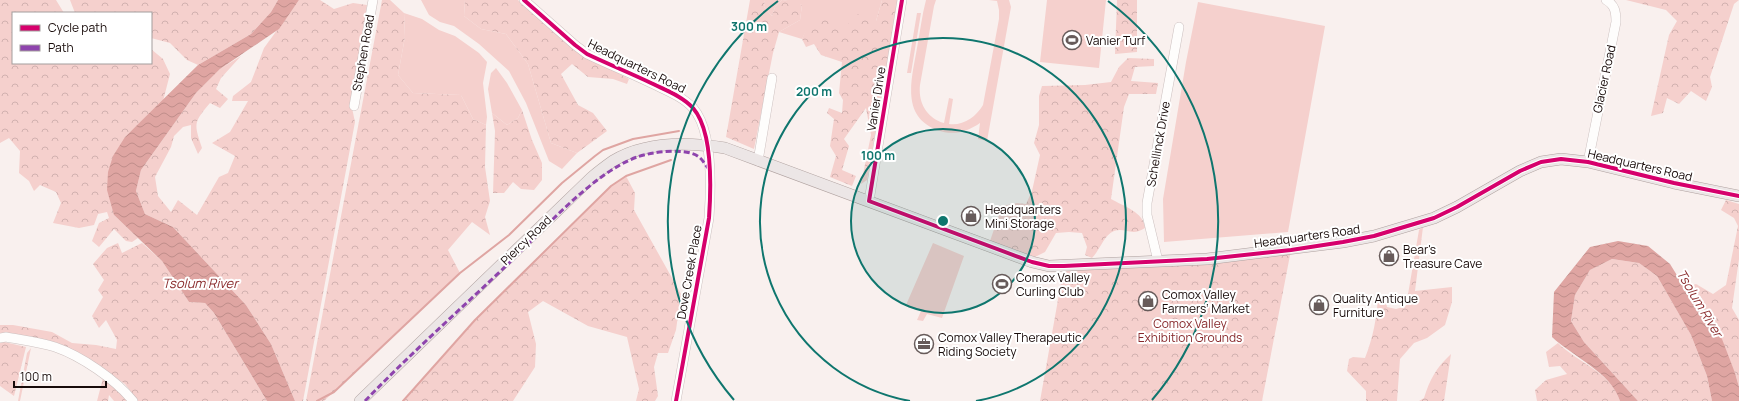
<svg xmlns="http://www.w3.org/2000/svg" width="1739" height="401" font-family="Manrope,sans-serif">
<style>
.green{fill:#f5d0cd}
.forest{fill:url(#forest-crowns)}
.water{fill:url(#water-waves)}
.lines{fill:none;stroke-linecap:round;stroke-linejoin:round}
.stream{stroke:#dfa5a2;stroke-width:2}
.minor-casing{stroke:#cdc1c0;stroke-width:10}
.major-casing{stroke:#b0a2a0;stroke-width:12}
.minor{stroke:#fefdfc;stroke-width:9}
.major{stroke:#ece6e6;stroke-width:11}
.quiet{stroke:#8e44ad;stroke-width:3;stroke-dasharray:6 3;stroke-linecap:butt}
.cycleway-casing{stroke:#fff;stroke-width:6}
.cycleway{stroke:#d6006c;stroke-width:4}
.ring{fill:none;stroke:#0f766e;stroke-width:2}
.labels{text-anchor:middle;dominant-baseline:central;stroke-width:4;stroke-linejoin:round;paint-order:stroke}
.poi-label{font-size:12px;fill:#180b0a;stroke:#fff;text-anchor:start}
.street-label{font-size:12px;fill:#180b0a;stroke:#fff}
.park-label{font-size:12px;fill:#87292c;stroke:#fff}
.water-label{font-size:13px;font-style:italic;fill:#8c2e2f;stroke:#fff}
.centre{fill:#0f766e;stroke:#fff;stroke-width:2}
.ring-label{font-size:12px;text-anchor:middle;font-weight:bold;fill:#0f766e;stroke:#fff;stroke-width:4;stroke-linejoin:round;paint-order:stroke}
</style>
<defs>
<pattern id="forest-crowns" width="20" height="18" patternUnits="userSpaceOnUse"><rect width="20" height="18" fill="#f5d0cd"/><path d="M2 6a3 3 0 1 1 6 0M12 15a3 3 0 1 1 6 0" fill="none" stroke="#d1b1af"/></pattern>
<pattern id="water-waves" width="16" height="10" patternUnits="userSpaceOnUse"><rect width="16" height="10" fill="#dfa5a2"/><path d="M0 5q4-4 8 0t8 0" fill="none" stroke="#bf8d8a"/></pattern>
</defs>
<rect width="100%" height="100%" fill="#f9f0ee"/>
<path class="green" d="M421,0H465L464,16L481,29L506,34L528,64L551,143L577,153L562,169L549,161L526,103L509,71L479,44L454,26L440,22L429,15Z
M765,0H782L775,7L772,16L764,7Z
M784,0H882L876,21L842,31L808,27L802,39L779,32L800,20L802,5Z
M926,0H936L934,6L920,85C918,103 927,118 944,123L949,98L953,99L949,124C963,126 976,117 983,105L999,19V10L997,1L989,0H1009L1011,7L987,141L978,139L980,123C967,132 953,136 937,130C900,116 912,78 917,48C920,32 922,15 926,0Z
M1047,0H1106L1099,68L1040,62Z
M1198,2L1325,26L1288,232L1164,242L1163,199L1186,62Z
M404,13L422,19L439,30L455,36L479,53L487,62L483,83L487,117L486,125L473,119L461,95L413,93L398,75L405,37Z
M917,13H921L911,73H907Z
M496,68L507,83L522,110L518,118L507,125L492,113L488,89L491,73Z
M933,243L964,256L942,318L927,314L923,321L917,320L921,311L906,305Z"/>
<path class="forest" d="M0,0H56L64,13H13V63H151V49L163,59L170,74L163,101L125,137L114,215L138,238L132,242L126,241L114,229L99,247L92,241L99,223L109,218L107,212L98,214L94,225L79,228L53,223L61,203L56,192L40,185L34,191L29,181L19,173L20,151L9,138L0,143Z
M70,0H278L271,12L251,34L198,65L187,60L170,43L151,38V13H75Z
M299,0H320L334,9L353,3L367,5L352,108L355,122L303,401H295L271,344L246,305L173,227L145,214L136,191L141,170L196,93L220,69L241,56L221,78L216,89L228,99L220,108L210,103C193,123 194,124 202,148L198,154L191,138V125L183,127L174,136L171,147L155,177L158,196L171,212L178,200L197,215L219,177L228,173L235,156L212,143L230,132L248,101H232L233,96L251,82L264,48Z
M382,0H390L404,13L405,37L398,75L413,93L461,95L473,119L486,125L485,167L490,201L485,217L490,235L472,222L448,250L460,273L324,401H306Z
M465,0H518C553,34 586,55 629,79L627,84L613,79L588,77L572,64L561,74L578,105L593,113L607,131L577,153L551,143L528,64L506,34L481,29L464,16Z
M750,0H765L764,7L772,16L775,7L782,0L793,1L802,5L800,20L779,32L773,53L754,149L726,137Z
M882,0H898L867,180L861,184L871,135L866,108L844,139L849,146L842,170L856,176L852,186L830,177L836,156L830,146L834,119L827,113L829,108L842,113L843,100L839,93L842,62L821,55L814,44L806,47L802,39L807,27L831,15L842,30L859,13L876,21Z
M1117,0H1137V52L1115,54Z
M1626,0H1739L1734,4L1710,77L1712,87L1706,101L1691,91L1679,104L1667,98L1663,113L1651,116L1669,35L1677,21L1666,10Z
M1128,58L1154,59V66L1135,67L1131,81L1158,83L1156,94H1129L1124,107L1111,199C1123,206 1144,212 1145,228C1132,237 1125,227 1114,231C1104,235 1100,250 1092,258L1085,255L1087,247L1082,233L1069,232L1056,233L1045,252L1035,257L990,241L1002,206L1017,203L1026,204L1032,191L1040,155L1034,143L1039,125V96L1042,86L1085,85L1111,82L1119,67Z
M522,110L532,140L542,163V180L534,190L521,189L513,182L504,193H493L495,131L492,113L507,125L518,118Z
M626,176L635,193L634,210L681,294L676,330L668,353H658L654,367L658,396L655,401H636L639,389L627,337L588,326L543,301L528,312L536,344L535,367L513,401H403L475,320L611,186Z
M1726,200L1739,204V259L1732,308L1739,320V387L1735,373L1685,288L1696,284L1713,294L1726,285L1738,226L1734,218L1721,210Z
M1423,227L1415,291L1452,287V302L1445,325L1427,338L1414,343L1400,359L1397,401H1366V391L1347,371L1349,359L1353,357L1365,358C1373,338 1377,317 1378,296H1385L1387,307L1396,309L1406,306L1419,230Z
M118,243L122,253L142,243L162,261L189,302L205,303L214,313L267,401H138L125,384L107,372L67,347L11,334H0V325H13L52,332L72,343L96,345L116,349L117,340L106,320L99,328L92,316L103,297L98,290L104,280L93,264L107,248Z
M1291,250L1262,401H1040L1064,266Z
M1612,259L1639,263L1657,276L1691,335L1707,376L1712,401H1638L1584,342L1571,321L1575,295L1590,270Z
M0,341L26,347L14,396L0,386Z
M1558,343C1578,363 1611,372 1620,401H1537L1535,390L1546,380L1567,374L1560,366L1549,367L1546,352Z
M31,348L20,401H18L27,353Z
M1451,354L1444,401H1419L1424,398C1430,379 1436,368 1451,354Z
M103,378L130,401H114L109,395L108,401H97Z"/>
<path class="water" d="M278,0H299L279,29L220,69L196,93L141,170L136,191L145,214L173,227L246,305L271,344L295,401H267L214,313L205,303L189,302L162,261L114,215L107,190L108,172L113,156L125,137L198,65L251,34L271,12Z
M1618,241L1648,246L1670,264L1696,306L1722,339L1735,373L1739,387V401H1712L1707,376L1691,335L1657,276L1639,263L1612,259L1590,270L1575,295L1571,321L1584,342L1638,401H1620C1611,372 1573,357 1552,337L1554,292L1590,247Z"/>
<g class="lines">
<path class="stream" d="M317,401L334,392L460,273L509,235L562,183L595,156L603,150L633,139L679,131
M403,401L475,320L611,186L626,176L671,160"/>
<defs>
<path id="minor" d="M524,0L575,45L587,54C608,64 630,73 651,83C665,90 682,96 693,108C713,131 711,189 709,218L676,401
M354,106L373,0
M758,161L772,78
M1588,162L1616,22C1616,12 1615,5 1606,0
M869,201L902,0
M1158,261L1147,215V203L1179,27
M0,338L6,337C22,340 39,342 55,347C81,356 115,379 133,401"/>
<path id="major" d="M360,401L591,178C598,172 606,166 613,161C646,141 688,142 725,148L1032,262L1049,266L1207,259L1343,242L1374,236L1434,218L1457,207L1520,171L1541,162L1561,159L1588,162L1674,183L1739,196"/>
</defs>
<use href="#minor" class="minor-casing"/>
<use href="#major" class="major-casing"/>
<use href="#minor" class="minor"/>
<use href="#major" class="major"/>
<path class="quiet" d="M365,401C411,353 461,309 509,263C543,230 593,173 637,157C651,152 687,147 699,157C703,160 705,165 709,169"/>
<defs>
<path id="cycleway" d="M524,0L575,45L587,54C608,64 630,73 651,83C665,90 682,96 693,108C713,131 711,189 709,218L676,401
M902,0L869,201L1032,262L1049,266H1064L1207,259L1291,250L1343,242L1374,236L1434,218L1457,207L1520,171L1541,162L1561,159L1588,162L1674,183L1739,196"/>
</defs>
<use href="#cycleway" class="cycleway-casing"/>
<use href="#cycleway" class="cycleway"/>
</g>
<circle cx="943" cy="221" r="92" fill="#0f766e" fill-opacity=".12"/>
<g class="ring">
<circle cx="943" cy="221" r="92"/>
<path d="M910 401A183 183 0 1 1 976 401"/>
<path d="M734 400A275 275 0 0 1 778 1M1108 1A275 275 0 0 1 1152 400"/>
</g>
<defs>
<symbol id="stadium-ring" viewBox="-11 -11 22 22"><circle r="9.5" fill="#fff" stroke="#675b5a" stroke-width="1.5"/><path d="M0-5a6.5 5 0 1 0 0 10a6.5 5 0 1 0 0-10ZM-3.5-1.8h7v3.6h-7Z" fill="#675b5a"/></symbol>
<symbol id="shop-ring" viewBox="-11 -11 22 22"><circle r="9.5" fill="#fff" stroke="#675b5a" stroke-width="1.5"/><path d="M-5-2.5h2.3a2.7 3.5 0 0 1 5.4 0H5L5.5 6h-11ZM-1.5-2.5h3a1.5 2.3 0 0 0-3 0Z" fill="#675b5a"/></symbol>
<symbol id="office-ring" viewBox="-11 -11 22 22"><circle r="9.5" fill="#fff" stroke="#675b5a" stroke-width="1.5"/><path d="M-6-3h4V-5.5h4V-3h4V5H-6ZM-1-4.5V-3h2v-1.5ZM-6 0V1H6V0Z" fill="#675b5a"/></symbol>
</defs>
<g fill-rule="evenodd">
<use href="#stadium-ring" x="1061" y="29" width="22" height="22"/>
<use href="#shop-ring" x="960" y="205" width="22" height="22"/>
<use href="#shop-ring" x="1378" y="245" width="22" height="22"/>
<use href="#stadium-ring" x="991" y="273" width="22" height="22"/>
<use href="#shop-ring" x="1137" y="290" width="22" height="22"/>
<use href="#shop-ring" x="1308" y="294" width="22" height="22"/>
<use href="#office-ring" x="913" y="333" width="22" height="22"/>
</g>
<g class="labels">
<g class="poi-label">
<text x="1086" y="40">Vanier Turf</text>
<text x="985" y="209">Headquarters<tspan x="985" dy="14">Mini Storage</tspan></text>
<text x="1403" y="249">Bear's<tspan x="1403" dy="14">Treasure Cave</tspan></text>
<text x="1016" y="277">Comox Valley<tspan x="1016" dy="14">Curling Club</tspan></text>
<text x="1162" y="294">Comox Valley<tspan x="1162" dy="14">Farmers’ Market</tspan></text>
<text x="1333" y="298">Quality Antique<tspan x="1333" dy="14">Furniture</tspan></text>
<text x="938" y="337">Comox Valley Therapeutic<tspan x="938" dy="14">Riding Society</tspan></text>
</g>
<g class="street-label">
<text transform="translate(363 53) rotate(-80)">Stephen Road</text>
<text transform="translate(637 66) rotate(26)">Headquarters Road</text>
<text transform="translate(1604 79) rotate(-78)">Glacier Road</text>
<text transform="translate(876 99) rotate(-81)">Vanier Drive</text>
<text transform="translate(1158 144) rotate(-80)">Schellinck Drive</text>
<text transform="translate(1640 165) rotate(13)">Headquarters Road</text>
<text transform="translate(1307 236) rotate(-8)">Headquarters Road</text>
<text transform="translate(526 240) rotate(-44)">Piercy Road</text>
<text transform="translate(689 272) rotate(-80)">Dove Creek Place</text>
</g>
<g class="park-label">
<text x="1190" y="323">Comox Valley<tspan x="1190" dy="14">Exhibition Grounds</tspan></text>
</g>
<g class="water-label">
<text x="200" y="283">Tsolum River</text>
<text transform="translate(1700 303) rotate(59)">Tsolum River</text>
</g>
</g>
<circle cx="943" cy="221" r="6" class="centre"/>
<g class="ring-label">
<text x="749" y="31">300 m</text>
<text x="814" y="96">200 m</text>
<text x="878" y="160">100 m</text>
</g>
<rect x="12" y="12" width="140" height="52" fill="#ffffff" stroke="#a39d9d"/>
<rect x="20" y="25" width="20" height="6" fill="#d6006c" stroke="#a39d9d"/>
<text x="48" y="32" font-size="12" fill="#180b0a">Cycle path</text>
<rect x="20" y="45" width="20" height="6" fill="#8e44ad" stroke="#a39d9d"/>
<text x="48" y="52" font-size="12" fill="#180b0a">Path</text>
<path d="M14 381v6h92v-6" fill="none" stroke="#180b0a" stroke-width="2"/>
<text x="20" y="381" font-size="12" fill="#180b0a" stroke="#ffffff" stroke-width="3" paint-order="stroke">100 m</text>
</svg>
